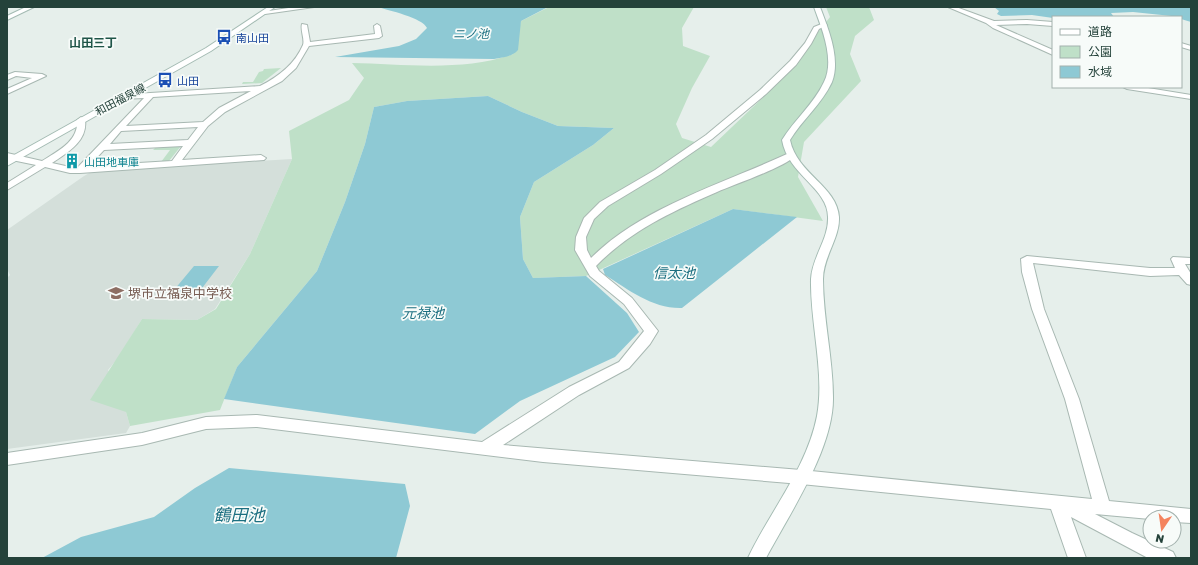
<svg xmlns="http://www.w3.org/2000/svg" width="1198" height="565" font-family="'Golos Text','Noto Sans JP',sans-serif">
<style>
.built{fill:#d4dfda}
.green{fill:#bfe0c8}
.water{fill:#8ec9d4}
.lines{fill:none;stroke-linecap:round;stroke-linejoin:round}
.street-casing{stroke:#a8b8b2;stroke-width:2}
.secondary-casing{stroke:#a4bbb3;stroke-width:2}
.street{fill:#fff;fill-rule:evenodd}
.secondary{fill:#fff;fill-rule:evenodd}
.labels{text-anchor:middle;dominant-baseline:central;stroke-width:3.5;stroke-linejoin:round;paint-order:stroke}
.far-transit-label{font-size:11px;fill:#164399;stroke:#f7fbf9;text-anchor:start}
.far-street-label{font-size:11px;fill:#24423a;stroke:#f7fbf9}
.far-culture-label{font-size:11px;fill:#0d838f;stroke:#f7fbf9;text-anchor:start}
.far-water-label{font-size:12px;font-style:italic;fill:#1c6f80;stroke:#f7fbf9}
.far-neighbourhood-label{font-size:12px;font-weight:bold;fill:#1f5548;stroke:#f7fbf9}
.education-label{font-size:13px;fill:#785e54;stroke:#f7fbf9;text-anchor:start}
.water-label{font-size:14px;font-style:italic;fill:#1c6f80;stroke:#f7fbf9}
.near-water-label{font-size:17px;font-style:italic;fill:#1c6f80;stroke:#f7fbf9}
</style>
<rect width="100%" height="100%" fill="#e6efeb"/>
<path class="built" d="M292,159L250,254L215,309L197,320L142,319L118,358L108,370L126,412L130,426L126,433L7,449V278L10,275L7,269V230L84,176L93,171Z"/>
<path class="green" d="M549,7H694L682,28L683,46L710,56L692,88L676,124L682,138L711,147L777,84L830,17L826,7H869L874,20L855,36L850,54L861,81L804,142L798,177L823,221L733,209L586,276L533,278L523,259L520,217L534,182L593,145L614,128L558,126L522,112L488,96L407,101L374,107L365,144L345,202L317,271L237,367L220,410L130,426L126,412L90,400L142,319L197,320L216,309L250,254L292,159L289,131L349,100L364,78L352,63C402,64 466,72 513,54L521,21Z
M281,68L262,83L242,84L243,82H253L259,72L263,71L264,69Z
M181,146L169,161L161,162L170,150H153L156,147Z"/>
<path class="water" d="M377,7H548L521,21L518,50C512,57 503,57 494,59L335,57L399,46L416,39L427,28C423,18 388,10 377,7Z
M994,7H1191V22L1181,19V17L1133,12L1111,13L1114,17L1053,18L1032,15L1001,16L997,14L999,11Z
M488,96L522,112L558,126L614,128L593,145L534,182L520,217L523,259L533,278L586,276L627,313L639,332L615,357L520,401L475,434L224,399L237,367L317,271L345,202L365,144L374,107L407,101Z
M733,209L797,217L682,308C653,309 629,290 605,275L603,269Z
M194,266H219L196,296H169Z
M229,468L405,484L410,506L396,558H42L81,537L154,517L195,488Z"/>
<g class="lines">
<defs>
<path id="street" d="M295,7H314L265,14L262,12Z
M948,7H956L994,21L1027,20L1053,22V26L1027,24L996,25L1053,50V55L993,28L986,23Z
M824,23L827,25L819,29L811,44L796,65L766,94L712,139L661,174L608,206L594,219L586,237L587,250L591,258C642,207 722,184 787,154L790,153L795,156C785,167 733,185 717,192C673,211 630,231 596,266L599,271L632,298L658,331L650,344L629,368L579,395L503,445L801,470L1092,499L1065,399L1032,309L1022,272L1021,259L1027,256L1150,268H1175L1171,259L1173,257L1191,258V264H1185L1191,274V285L1187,284L1179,275L1150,276L1033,263L1044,309L1079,399L1109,501L1191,509V523L1174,522V517H1150V519L1095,514L1132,533L1173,552L1176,558H1148L1071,517L1086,558H1068L1051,509L801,484L543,462L257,427L206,429L142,445L7,465V453L142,433L206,417L257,415L482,442L569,387L619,362L644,331L624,304L590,276L575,250L576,237L584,218L600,202L655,170L706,135L760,90L790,61L805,43L814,27Z
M302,24L307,25L310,42L375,34L374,26L377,24L380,26L382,36L379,38L309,46L296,68L282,81L225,112L208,126L182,160L261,155L266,158L264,160L80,173H70L45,167L7,190V183L36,165L7,159V153L42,161C58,151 79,141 77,120L81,117L85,120C88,141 67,153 52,163L70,167H78L144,98L122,99L118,97L119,95L260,86C278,77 295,64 303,45C305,39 300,30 302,24ZM251,91L219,108L203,122L126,126L153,97ZM198,127L188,140L110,144L121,131ZM183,146L172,161L89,166L104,150Z
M1181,43L1191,46V50L1181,47Z
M15,72L42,74L46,76L7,94V89L32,78L16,76L7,80V75Z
M1123,87H1142L1191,95V99L1127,89Z"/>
<path id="secondary" d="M26,7H34L7,20V16Z
M268,7H275L211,51L7,166V159L206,48Z
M814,7H820C828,28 841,59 832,82C822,104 802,120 790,140C797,174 837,186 839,217C840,238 823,257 823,279C823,319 833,358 833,397C834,448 790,513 766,558H748C770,511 807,468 817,416C825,373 810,323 811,279C812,257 829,239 828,217C828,188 788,175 782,140C794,120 814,104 824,82C835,60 822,29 814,7Z"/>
</defs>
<use href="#street" class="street-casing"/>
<use href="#secondary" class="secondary-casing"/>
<use href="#street" class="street"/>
<use href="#secondary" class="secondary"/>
</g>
<defs>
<symbol id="bus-bare" viewBox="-9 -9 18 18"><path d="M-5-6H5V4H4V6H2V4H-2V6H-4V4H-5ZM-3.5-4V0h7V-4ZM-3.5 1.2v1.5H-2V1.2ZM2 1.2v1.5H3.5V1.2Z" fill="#1a4fb4" stroke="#f7fbf9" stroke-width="2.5" paint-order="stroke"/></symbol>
<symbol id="building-bare" viewBox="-9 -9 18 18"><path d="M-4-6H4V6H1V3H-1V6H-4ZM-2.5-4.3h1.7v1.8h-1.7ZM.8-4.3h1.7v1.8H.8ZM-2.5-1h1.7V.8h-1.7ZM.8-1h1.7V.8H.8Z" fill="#0f9aa8" stroke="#f7fbf9" stroke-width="2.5" paint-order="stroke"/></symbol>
<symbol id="school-bare" viewBox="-9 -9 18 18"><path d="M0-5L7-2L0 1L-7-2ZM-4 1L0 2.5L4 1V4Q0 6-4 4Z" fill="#8d6e63" stroke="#f7fbf9" stroke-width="2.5" paint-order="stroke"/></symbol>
</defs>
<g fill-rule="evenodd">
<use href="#bus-bare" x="213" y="26" width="22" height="22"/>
<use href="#bus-bare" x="154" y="69" width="22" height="22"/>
<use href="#building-bare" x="61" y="150" width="22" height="22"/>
<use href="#school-bare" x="105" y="282" width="22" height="22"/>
</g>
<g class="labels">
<g class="far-transit-label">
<text x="236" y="37">南山田</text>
<text x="177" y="80">山田</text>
</g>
<g class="far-street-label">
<text transform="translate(120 99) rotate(-28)">和田福泉線</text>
</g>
<g class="far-culture-label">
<text x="84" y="161">山田地車庫</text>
</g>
<g class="far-water-label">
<text x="471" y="33">ニノ池</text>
</g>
<g class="far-neighbourhood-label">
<text x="93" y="42">山田三丁</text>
</g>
<g class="education-label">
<text x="128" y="293">堺市立福泉中学校</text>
</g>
<g class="water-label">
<text x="674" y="272">信太池</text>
<text x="423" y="312">元禄池</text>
</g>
<g class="near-water-label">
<text x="239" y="514">鶴田池</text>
</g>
</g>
<rect width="1198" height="565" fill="none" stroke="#24423a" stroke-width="16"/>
<rect x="1052" y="16" width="130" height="72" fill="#f7fbf9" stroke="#a3b1ad"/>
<rect x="1060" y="29" width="20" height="6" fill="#ffffff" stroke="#a3b1ad"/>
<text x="1088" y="36" font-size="12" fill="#24423a">道路</text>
<rect x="1060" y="46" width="20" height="12" fill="#bfe0c8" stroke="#a3b1ad"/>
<text x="1088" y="56" font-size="12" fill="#24423a">公園</text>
<rect x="1060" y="66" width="20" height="12" fill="#8ec9d4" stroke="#a3b1ad"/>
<text x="1088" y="76" font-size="12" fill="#24423a">水域</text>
<g transform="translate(1162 529) rotate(193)"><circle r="19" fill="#f7fbf9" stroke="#a3b1ad"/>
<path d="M0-3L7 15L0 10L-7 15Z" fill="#f4845f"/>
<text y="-6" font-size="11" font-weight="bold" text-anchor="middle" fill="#24423a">N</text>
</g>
</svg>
